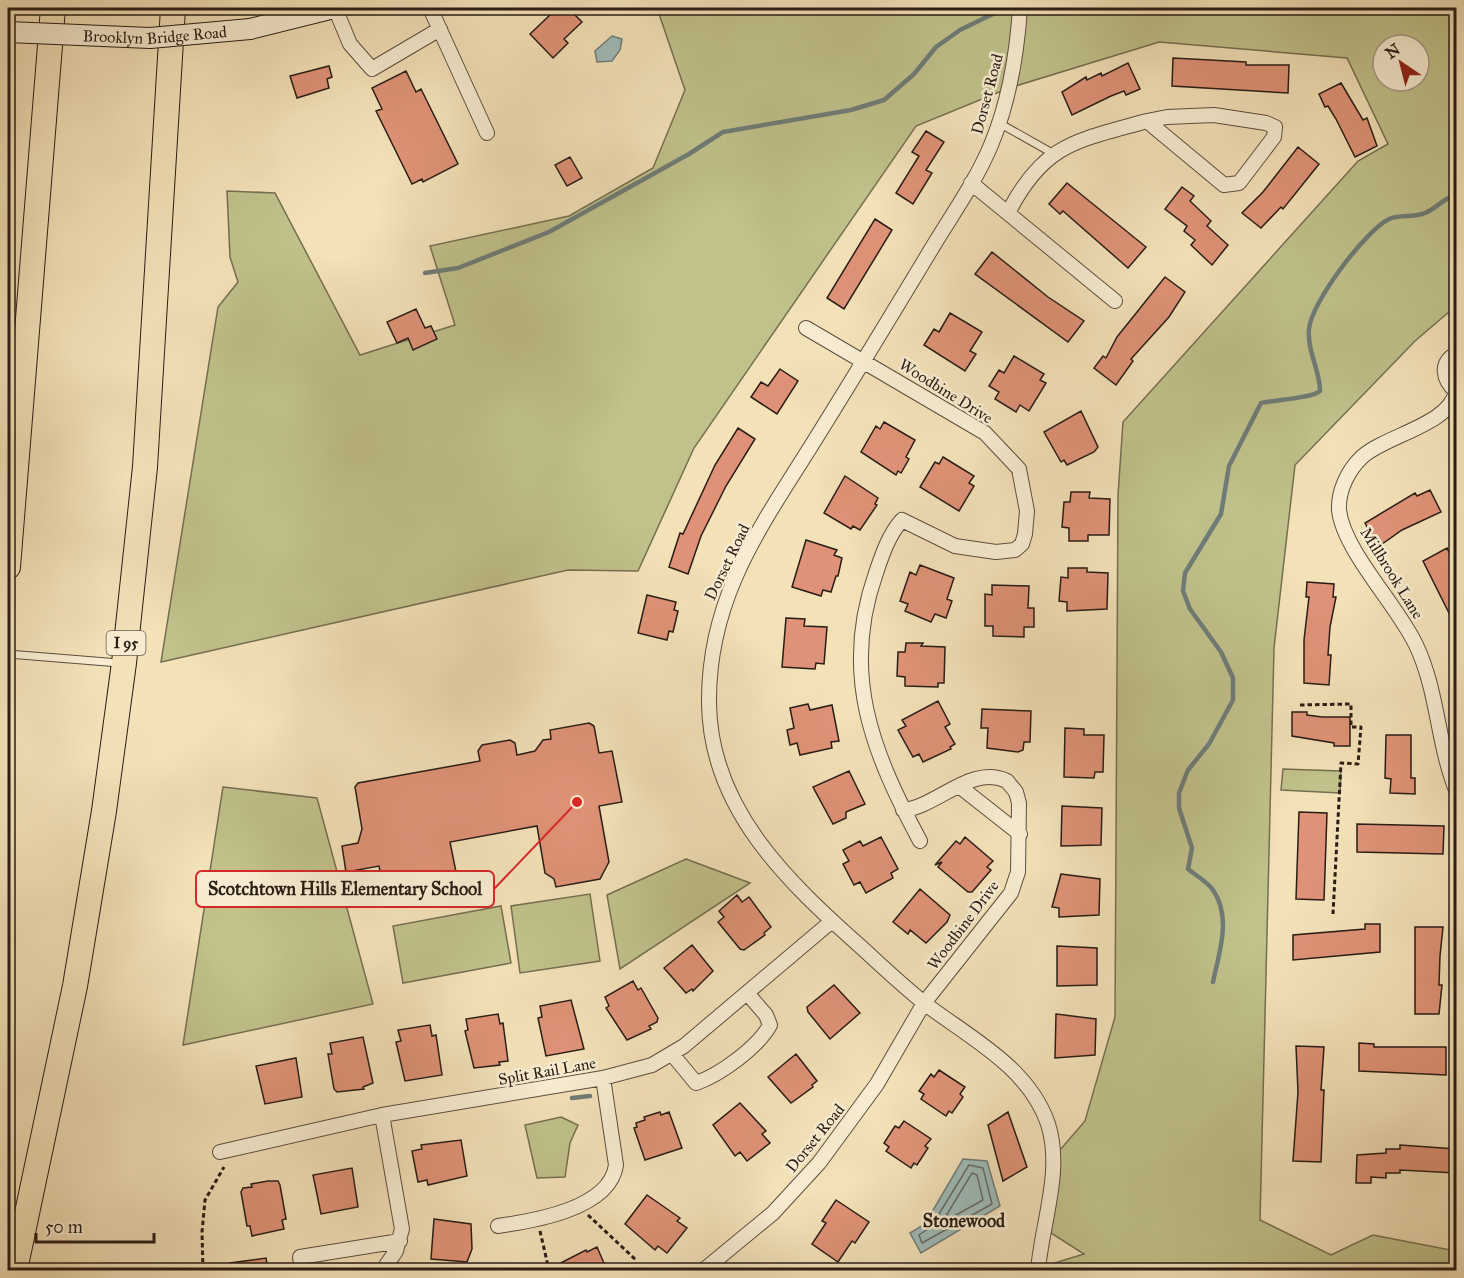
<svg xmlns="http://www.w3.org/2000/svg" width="1464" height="1278" font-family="'IM FELL Great Primer',serif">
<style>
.green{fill:#c0c18b;stroke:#746f50;stroke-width:1.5;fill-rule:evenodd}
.water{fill:#9ebbb8;stroke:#6f7c77;stroke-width:1.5}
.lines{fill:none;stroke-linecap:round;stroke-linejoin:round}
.shore{stroke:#646c66;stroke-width:1.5}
.stream{stroke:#6f7c77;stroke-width:4.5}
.building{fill:#df9277;stroke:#291d15;stroke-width:1.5}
.lane-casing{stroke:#5c4e3e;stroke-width:9}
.street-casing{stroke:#5c4e3e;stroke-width:16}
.secondary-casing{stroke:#291d15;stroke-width:22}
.highway-casing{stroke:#291d15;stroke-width:26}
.path{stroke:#291d15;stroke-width:3;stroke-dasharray:4.5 3;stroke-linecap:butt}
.lane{stroke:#f7ecd1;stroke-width:7}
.street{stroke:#f7ecd1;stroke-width:14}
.secondary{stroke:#f7ecd1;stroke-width:20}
.highway{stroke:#f3e1b8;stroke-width:24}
.secondary-bridge-casing{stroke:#291d15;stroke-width:22;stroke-linecap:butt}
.secondary-bridge{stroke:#f7ecd1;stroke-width:20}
.labels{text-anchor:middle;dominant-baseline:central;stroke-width:5;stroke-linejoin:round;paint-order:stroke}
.shield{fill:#f7ecd1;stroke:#675b4d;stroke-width:1.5}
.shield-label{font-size:15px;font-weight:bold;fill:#291d15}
.street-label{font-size:16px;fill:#291d15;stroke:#f7ecd1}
.neighbourhood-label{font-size:18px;font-weight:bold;fill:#291d15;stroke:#f7ecd1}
.leader{fill:none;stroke:#d62828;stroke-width:2}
.callout-dot{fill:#d62828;stroke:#f7ecd1;stroke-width:2}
.callout{fill:#f7ecd1;stroke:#d62828;stroke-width:2}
.callout-label{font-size:18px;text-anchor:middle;font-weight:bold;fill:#291d15}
</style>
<rect width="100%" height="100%" fill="#f3e1b8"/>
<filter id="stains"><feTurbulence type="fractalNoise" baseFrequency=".00333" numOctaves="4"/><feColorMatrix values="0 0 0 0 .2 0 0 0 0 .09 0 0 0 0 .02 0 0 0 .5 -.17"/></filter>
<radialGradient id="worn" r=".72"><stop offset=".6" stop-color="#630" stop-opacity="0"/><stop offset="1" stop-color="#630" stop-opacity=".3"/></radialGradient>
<path class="green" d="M657,8H1456V306L1415,341L1295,465L1274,648L1260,1220L1331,1255L1373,1235L1456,1251V1270H1038V1268L1084,1254L1043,1228L1053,1158L1085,1121L1115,1017L1118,495L1123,422L1358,161L1388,144L1347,58L1159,42L1009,88L916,126L694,448L638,571L568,570L161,662L218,307L238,282L230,257L227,191L275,193L360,355L455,325L430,246L569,216L653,168L685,90ZM1383,45H1419V81H1383Z
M1283,769L1341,771L1340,793L1281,790Z
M223,787L317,798L373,1004L183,1045Z
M686,859L750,883L620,969L607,895Z
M590,894L600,961L520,973L511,906Z
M501,906L511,963L403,983L393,926Z
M561,1117L578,1125L570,1143L565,1177L537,1178L525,1125Z"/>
<path class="water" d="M612,36L622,39L620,50L612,61L597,62L595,51Z
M963,1159L987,1161L1000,1206L921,1253L910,1233L925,1224Z"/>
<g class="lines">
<path class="shore" d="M969,1165L983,1168L992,1204L922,1243L919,1235L931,1227Z
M972,1173L977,1175L983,1200L947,1220L946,1216Z"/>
<path class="stream" d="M425,273L458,268L549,232L689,154L723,132L851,110L884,100L914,74L936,47L960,30L1003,9
M1213,982C1219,953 1232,917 1213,890C1208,882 1195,875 1188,869L1192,848L1179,808V793L1188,770L1209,744L1233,700V678L1221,652L1190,609L1183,591L1185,573L1221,514L1229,466L1261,403C1274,400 1313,398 1320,391C1320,370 1307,351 1309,329C1311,303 1365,231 1389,219C1400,214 1414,218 1425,213C1437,208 1442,199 1456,195
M572,1098L590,1096"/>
</g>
<path class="building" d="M546,8H568L582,22L564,39L568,43L553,58L530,34L552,13Z
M1173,58L1246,62V65H1289L1288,93L1172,86Z
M1128,63L1140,89L1126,95L1124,91L1111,96L1072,115L1062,92L1086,77L1087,80L1101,73L1102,76Z
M329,66L332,77L327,79L329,88L297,98L290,76Z
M406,71L416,92L421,89L458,164L423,182L422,179L412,184L376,111L382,109L372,88Z
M1341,83L1363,120L1367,118L1377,146L1355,157L1336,119L1328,106L1325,107L1319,94Z
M926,131L944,142L926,170L932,173L913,204L896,193L919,156L912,152Z
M1298,147L1319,164L1283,209L1281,207L1261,228L1242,213L1263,192Z
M570,157L582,178L567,186L555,165Z
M1067,183L1146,247L1128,268L1063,211L1060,214L1049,204Z
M1182,187L1194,196L1190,201L1211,221L1207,226L1228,245L1212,265L1191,245L1195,240L1184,231L1187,226L1165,209Z
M875,219L892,230L844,309L827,298Z
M992,252L1048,297L1084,321L1068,342L975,274Z
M1165,277L1185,292L1169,317L1131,359L1133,361L1116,385L1094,368L1103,356L1106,358L1117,337Z
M416,309L425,328L431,326L437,339L413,350L408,338L397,343L387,322Z
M950,313L982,332L970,351L976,354L965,371L924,345L934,329L939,332Z
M1014,356L1044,374L1040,380L1046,383L1029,411L1020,405L1016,412L995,399L999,392L989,386L999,370L1004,373Z
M780,369L798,381L777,414L751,397L761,382L768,386Z
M1081,411L1098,447L1094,452L1067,465L1064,460L1061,462L1044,432Z
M884,422L915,440L906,457L909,459L901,473L898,471L896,475L861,452L876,426L880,429Z
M738,428L755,439L726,486L701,536L688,574L669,567L680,533L683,534L715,465Z
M943,457L974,476L969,483L974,486L959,511L920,487L935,462L939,464Z
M845,476L878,498L875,504L877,505L860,530L853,526L851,529L824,513Z
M1430,490L1441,512L1402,530L1378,547L1365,523L1415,493L1417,496Z
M1071,492H1090L1089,498L1110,499L1109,535H1088V541H1069V528L1062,527L1064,502H1070Z
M806,540L837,550L834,555L842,558L838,576H836L831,592L823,590L821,596L792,587Z
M1447,548L1456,567V627L1423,561Z
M920,565L954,578L947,599L952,601L946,618L935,614L931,622L905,611L908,604L900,601L910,572L916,575Z
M1068,568H1087V572L1108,573L1107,609L1067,611V602L1059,601L1061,577L1068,578Z
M1307,582L1334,584L1333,597H1336L1330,627L1328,655H1331L1329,685L1304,683V640L1309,597H1306Z
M992,585L1029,586L1028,608H1034V627H1024V637L993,636V626H985V594L992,595Z
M647,595L676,602L674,610L678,611L673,632L669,631L667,640L638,633Z
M786,618L805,619L804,626L827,627L824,664L816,663L815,669L782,667Z
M906,643H923L921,646L945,647L944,683H938V687L905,686V677L897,676L898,652H905Z
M938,701L950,724L945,727L955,744L950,747L951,749L923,762L919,754L913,757L898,730L906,726L902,720Z
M808,704L810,710L832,705L839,741L831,742L832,748L800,755L797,743L790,745L787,730L794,728L790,708Z
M982,709L1031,711L1030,742H1024L1023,750L1018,752L987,748L988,728H981Z
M1292,712H1307V715L1322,717H1350V746H1334V743L1292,736Z
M589,723L594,726L599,753L612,751L622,802L599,806L609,862L600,879L556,887L554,879L545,873L537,826L450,842L460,892L457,896L441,900L438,888L416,892L410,897L396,896L392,893L391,884L383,886L379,866L346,872L342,846L358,843L362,829L355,787L358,783L480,761L478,751L482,745L510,740L515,743L517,755L535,751L543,740L551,739L550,730Z
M1065,728L1084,729V735H1104L1103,772H1095L1094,778L1064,777Z
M1386,735H1411V778H1415V794L1390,793L1391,779L1385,778Z
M849,771L865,804L846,812V818L833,824L813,787Z
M1062,806L1102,808L1101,845L1061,846Z
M1299,812L1327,813L1324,900L1296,899Z
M1357,824L1444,826L1443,854L1357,852Z
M881,837L898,869L891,873L893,878L866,893L860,882L854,885L843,864L849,861L843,850L860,841L863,846Z
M965,837L993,861L987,867L991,870L972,892H968L938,867L942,862L935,865L956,841L960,844Z
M1061,874L1100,879L1099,915L1059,917V908L1052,907Z
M920,889L950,915L947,922L926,943L910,930L908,934L893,922Z
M737,895L742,902L749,897L771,927L764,933L765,935L744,950L740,949L718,922L724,917L719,911Z
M1365,924H1380V952L1293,960V935L1365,929Z
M1415,927H1443L1440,956L1439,985H1442L1439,1014H1415Z
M692,945L713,971L693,991L692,989L686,993L664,968Z
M1057,946L1097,948V985L1057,986Z
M633,981L638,990L641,988L658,1018L657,1022L649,1026L651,1029L627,1040L606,1008L609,1006L605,997Z
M834,985L860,1013L830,1039L808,1012L807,1007Z
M571,1000L584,1049L546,1056L538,1018L542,1017L540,1006Z
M498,1014L500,1024L503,1023L508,1061L499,1062L500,1065L474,1068L465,1031L468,1030L466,1019Z
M1056,1014L1096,1019L1095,1055L1055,1058Z
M430,1025L432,1036L436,1035L442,1075L405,1081L396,1042L401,1041L398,1030Z
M363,1037L373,1083L363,1087L364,1089L337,1092L334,1089L328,1054H332L330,1043Z
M1359,1043L1374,1044V1047H1446V1075L1359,1071Z
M1296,1046L1324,1047L1321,1090H1324L1321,1162L1293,1161L1298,1092Z
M796,1054L817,1081L812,1085L813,1087L791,1103L768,1077Z
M296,1058L302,1097L265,1104L256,1066Z
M939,1070L965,1087L960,1094L963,1097L952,1113L949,1111L946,1116L921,1099L924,1094L919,1091L931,1074L934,1077Z
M740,1103L766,1131L762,1134L770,1143L747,1161L740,1152L735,1156L713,1125Z
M660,1112L661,1115L669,1112L682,1148L645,1160L634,1128L637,1127L636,1123L645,1120L644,1117Z
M1008,1112L1027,1167L1003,1181L988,1125Z
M904,1121L931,1139L925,1146L928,1148L917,1165L914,1163L911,1168L886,1151L889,1147L884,1143L895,1126L899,1128Z
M461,1140L467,1176L428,1185L427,1180L418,1182L412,1151L422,1149L421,1145Z
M1400,1145L1456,1149V1173L1400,1170V1173H1386V1178L1371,1177V1183H1356L1357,1155L1386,1153V1149H1400Z
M352,1168L358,1207L321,1214L313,1175Z
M268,1181H278L280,1185L286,1219L282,1220L284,1229L252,1236L250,1226H247L241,1192L243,1188L252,1187L251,1184Z
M647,1195L680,1218L677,1221L687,1228L667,1253L658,1246L655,1250L625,1224Z
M836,1200L869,1222L855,1243L852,1241L838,1262L812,1244L826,1223L822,1221Z
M434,1219L471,1224L472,1249L467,1262L431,1259Z
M597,1247L607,1270H547L586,1250L587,1252Z
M266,1258L268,1270H230V1263Z"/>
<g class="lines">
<defs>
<path id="lane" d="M999,123L1054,154
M8,654L119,663"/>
<path id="street" d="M335,8L350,44L372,69L440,29
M430,8L487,133
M1020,8C1017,54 1009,102 991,145C976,181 952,215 932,248C891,316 850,384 808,451C756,533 708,602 709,703C710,809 788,882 861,947C883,967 905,988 928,1006C972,1039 1029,1068 1048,1124C1063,1170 1042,1223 1038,1270
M1214,115L1266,123L1275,127L1274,137L1239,183L1224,185L1147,121L1167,117Z
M971,183L1115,301
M1008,213C1044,143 1076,141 1147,121
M806,328L985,433L1019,469L1027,511L1025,534L1022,544L1015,550L996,552L955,546L902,520C889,534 882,555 876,573C840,674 873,753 920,841
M1456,354C1439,362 1443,381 1456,391
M1456,391C1450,425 1386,435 1362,457C1348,470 1338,491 1339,510C1343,550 1398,606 1416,645C1438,691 1437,742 1456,790
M959,786L1020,834
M672,1054L696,1083C720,1075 758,1047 770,1025L766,1015L747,993
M382,1115L402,1229L396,1251L383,1270
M220,1152L382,1115L603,1078L652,1065L684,1046L832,921
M498,1226C533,1221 610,1209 616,1165L603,1078
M302,1270L300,1257L400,1241
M704,1270L773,1213L819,1163L877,1084L924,1003L1011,893L1018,872L1019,803L1016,792L1007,781C971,764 937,807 903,810"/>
<path id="secondary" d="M250,29L334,8"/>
<path id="highway" d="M8,567L53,8
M15,1270L75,986L104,811L124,663L145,467L173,8"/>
</defs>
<use href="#lane" class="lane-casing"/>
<use href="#street" class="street-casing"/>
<use href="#secondary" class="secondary-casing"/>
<use href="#highway" class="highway-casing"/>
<path class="path" d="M1300,705L1351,704V727H1361L1358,764L1341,763L1333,914
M588,1215L636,1260
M540,1231L549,1270
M203,1270L202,1232L205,1200L224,1167"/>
<use href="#lane" class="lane"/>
<use href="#street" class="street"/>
<use href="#secondary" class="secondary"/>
<use href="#highway" class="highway"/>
<defs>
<g id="secondary-bridge">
<path id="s1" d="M8,32L150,38L250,29"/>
</g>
</defs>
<use href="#secondary-bridge" class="secondary-bridge-casing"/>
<use href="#secondary-bridge" class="secondary-bridge"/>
</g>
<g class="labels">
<rect class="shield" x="106.5" y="631" width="39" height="24" rx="4.5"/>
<g class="shield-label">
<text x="126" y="643">I 95</text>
</g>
<g class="street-label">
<text stroke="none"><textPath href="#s1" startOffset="147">Brooklyn Bridge Road</textPath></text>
<text transform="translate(987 94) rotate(-75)">Dorset Road</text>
<text transform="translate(946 391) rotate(32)">Woodbine Drive</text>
<text transform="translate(727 562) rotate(-64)">Dorset Road</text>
<text transform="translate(1392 573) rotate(58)">Millbrook Lane</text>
<text transform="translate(963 925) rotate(-53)">Woodbine Drive</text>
<text transform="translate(547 1071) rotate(-10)">Split Rail Lane</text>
<text transform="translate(815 1138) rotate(-51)">Dorset Road</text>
</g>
<g class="neighbourhood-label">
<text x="964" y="1221">Stonewood</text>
</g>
</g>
<path class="leader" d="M577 802L494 889"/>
<circle class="callout-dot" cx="577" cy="802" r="6"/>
<rect class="callout" x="196" y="871" width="298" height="36" rx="6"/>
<g class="callout-label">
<text x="345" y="895">Scotchtown Hills Elementary School</text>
</g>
<rect width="1464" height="1278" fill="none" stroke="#f3e1b8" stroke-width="30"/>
<rect x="9" y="9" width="1446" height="1260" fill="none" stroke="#291d15" stroke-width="3"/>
<rect x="15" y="15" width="1434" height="1248" fill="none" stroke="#291d15" stroke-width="1.5"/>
<g transform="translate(1401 63) rotate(325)"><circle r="28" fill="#f7ecd1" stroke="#a59986" stroke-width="1.5"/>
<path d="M0-4.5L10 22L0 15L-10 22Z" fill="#8f2418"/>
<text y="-9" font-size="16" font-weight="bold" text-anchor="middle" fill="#291d15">N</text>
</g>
<path d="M36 1233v9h118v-9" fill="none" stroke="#291d15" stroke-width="3"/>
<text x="45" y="1233" font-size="18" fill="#291d15" stroke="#f7ecd1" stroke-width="4.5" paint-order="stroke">50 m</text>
<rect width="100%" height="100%" filter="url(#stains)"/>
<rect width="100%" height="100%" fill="url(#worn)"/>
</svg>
